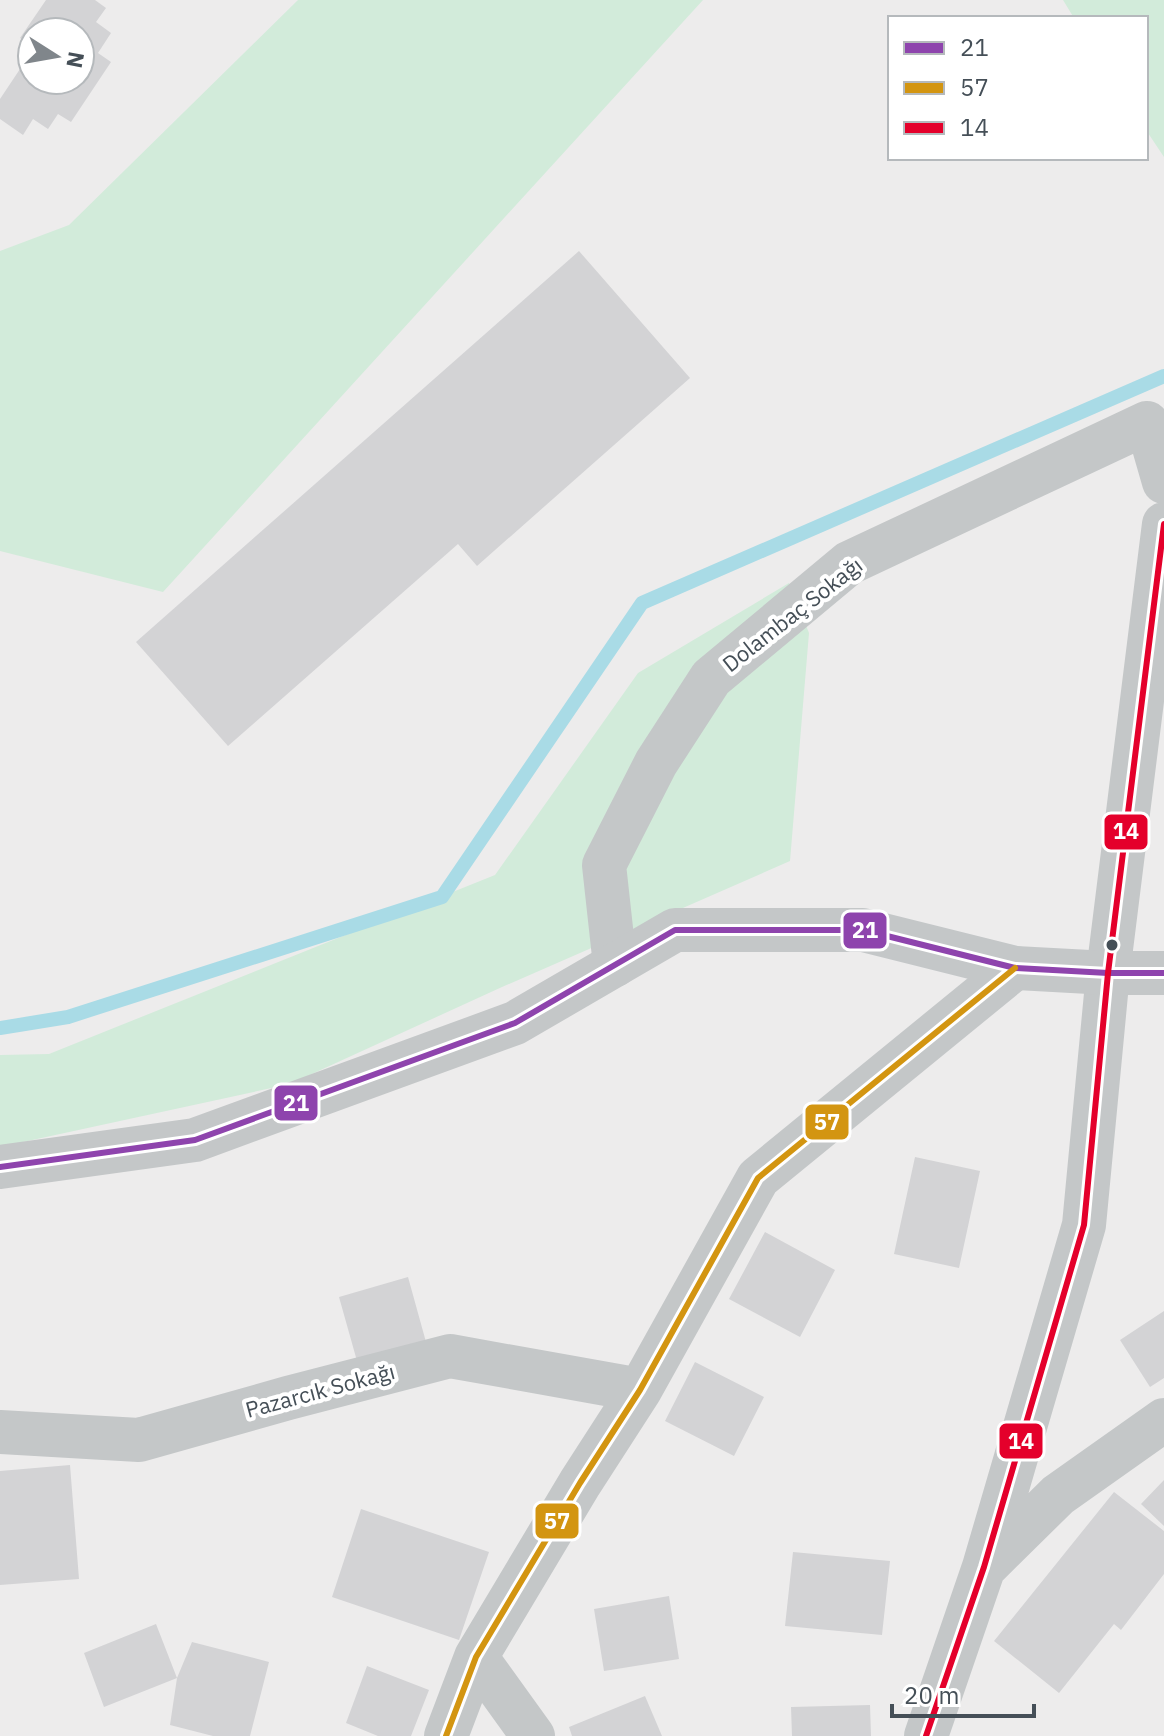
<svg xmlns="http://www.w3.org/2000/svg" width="1164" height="1736" font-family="'IBM Plex Sans',sans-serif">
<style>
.green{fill:#d2ebda}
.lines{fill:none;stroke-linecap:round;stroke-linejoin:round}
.stream{stroke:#a9dbe6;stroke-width:14}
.building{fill:#d3d3d5}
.minor{stroke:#c4c7c8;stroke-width:44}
.tertiary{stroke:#c4c7c8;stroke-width:44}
.bus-1-casing{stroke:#fff;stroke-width:12}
.bus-2-casing{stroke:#fff;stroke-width:12}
.bus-3-casing{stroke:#fff;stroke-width:12}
.bus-1{stroke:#8e44ad;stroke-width:6}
.bus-2{stroke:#d39511;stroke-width:6}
.bus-3{stroke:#e4002b;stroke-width:6}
.bus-dot{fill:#454f57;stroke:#fff;stroke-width:3}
.labels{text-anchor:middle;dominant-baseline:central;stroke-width:8;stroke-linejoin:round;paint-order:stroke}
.street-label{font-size:22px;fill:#454f57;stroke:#fff}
.line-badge{stroke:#fff;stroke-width:3}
.badge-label{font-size:22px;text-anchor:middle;font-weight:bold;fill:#fff}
</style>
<rect width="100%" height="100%" fill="#edecec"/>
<path class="green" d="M298,0H703L163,592L0,551V251L69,225Z
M1063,0H1164V157L1146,130V18H1074Z
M789,583L809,633L790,861L502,987L290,1084L0,1147V1055L49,1054L495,875L638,673Z"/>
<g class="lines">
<path class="stream" d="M0,1028L68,1017L442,897L642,603L1164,376"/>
</g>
<path class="building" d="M46,0H95L106,8L96,22L111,33L98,53L111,62L71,122L58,114L48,129L33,119L23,135L0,119V99L32,51V80H80V32H32V46L20,38Z
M579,251L690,378L477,566L458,544L228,746L136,642Z
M915,1157L980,1171L959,1268L894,1254Z
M765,1232L835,1270L800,1337L729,1299Z
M408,1277L426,1342L357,1361L339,1297Z
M1164,1311V1378L1150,1387L1120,1340Z
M695,1362L764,1397L734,1456L665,1421Z
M70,1465L79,1579L0,1585V1471Z
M1164,1480V1526L1141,1504Z
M1114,1492L1164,1531V1574L1121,1630L1114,1624L1059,1693L994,1641Z
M361,1509L489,1552L459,1640L332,1597Z
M793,1552L890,1561L882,1635L785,1626Z
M669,1596L679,1659L604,1671L594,1609Z
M156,1624L177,1678L192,1642L269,1662L250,1736H213L170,1725L177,1678L104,1707L84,1653Z
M367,1666L429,1690L411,1736H378L346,1723Z
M645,1696L662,1736H572L569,1727Z
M870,1705L871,1736H792L791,1707Z"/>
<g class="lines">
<path class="minor" d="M615,965L604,865L656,763L711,678L849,563L1147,423L1164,482
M0,1432L139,1440L288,1398L450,1356L640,1390
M986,1566L1058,1495L1164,1420
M476,1657L533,1736
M446,1736L476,1657L580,1483L640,1390L758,1178L1015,968
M926,1736L984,1567L1084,1225L1108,973L1164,524"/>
<path class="tertiary" d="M0,1167L195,1140L515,1023L675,930H863L1015,968L1108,973H1164"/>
<defs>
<path id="bus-1" d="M0,1167L195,1140L515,1023L675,930H863L1015,968L1108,973H1164"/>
<path id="bus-2" d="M446,1736L476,1657L580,1483L640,1390L758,1178L1015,968"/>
<path id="bus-3" d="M926,1736L984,1567L1084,1225L1108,973L1164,524"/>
</defs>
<use href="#bus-1" class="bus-1-casing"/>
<use href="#bus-2" class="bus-2-casing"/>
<use href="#bus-3" class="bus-3-casing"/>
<use href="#bus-1" class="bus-1"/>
<use href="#bus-2" class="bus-2"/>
<use href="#bus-3" class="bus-3"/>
</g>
<circle class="bus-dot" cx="1112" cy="945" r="7"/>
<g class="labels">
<g class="street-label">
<text transform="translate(792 614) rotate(-38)">Dolambaç Sokağı</text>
<text transform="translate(320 1390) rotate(-15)">Pazarcık Sokağı</text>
</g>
</g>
<g class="line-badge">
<rect x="1103" y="813" width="46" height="38" rx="8" fill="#e4002b"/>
<rect x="842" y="911" width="46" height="39" rx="8" fill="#8e44ad"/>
<rect x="273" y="1084" width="46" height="38" rx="8" fill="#8e44ad"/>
<rect x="804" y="1103" width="46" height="38" rx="8" fill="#d39511"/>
<rect x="998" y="1422" width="46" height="38" rx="8" fill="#e4002b"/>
<rect x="534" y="1502" width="46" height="38" rx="8" fill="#d39511"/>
</g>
<g class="badge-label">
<text x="1126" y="839">14</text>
<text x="865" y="938">21</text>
<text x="296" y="1111">21</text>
<text x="827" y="1130">57</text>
<text x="1021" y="1449">14</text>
<text x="557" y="1529">57</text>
</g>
<rect x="888" y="16" width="260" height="144" fill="#ffffff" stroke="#b5b9bc" stroke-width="2"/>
<rect x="904" y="42" width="40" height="12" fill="#8e44ad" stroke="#b5b9bc" stroke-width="2"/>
<text x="960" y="56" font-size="24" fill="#454f57">21</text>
<rect x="904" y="82" width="40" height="12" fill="#d39511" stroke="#b5b9bc" stroke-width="2"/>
<text x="960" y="96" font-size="24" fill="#454f57">57</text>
<rect x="904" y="122" width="40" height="12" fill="#e4002b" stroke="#b5b9bc" stroke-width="2"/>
<text x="960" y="136" font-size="24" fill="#454f57">14</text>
<g transform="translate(56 56) rotate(101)"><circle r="38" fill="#ffffff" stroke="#b5b9bc" stroke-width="2"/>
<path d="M0-6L14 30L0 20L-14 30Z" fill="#80868b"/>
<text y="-12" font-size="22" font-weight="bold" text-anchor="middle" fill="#454f57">N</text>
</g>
<path d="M892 1704v12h142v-12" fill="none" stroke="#454f57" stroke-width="4"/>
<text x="904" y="1704" font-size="24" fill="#454f57" stroke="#ffffff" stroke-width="6" paint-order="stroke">20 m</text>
</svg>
